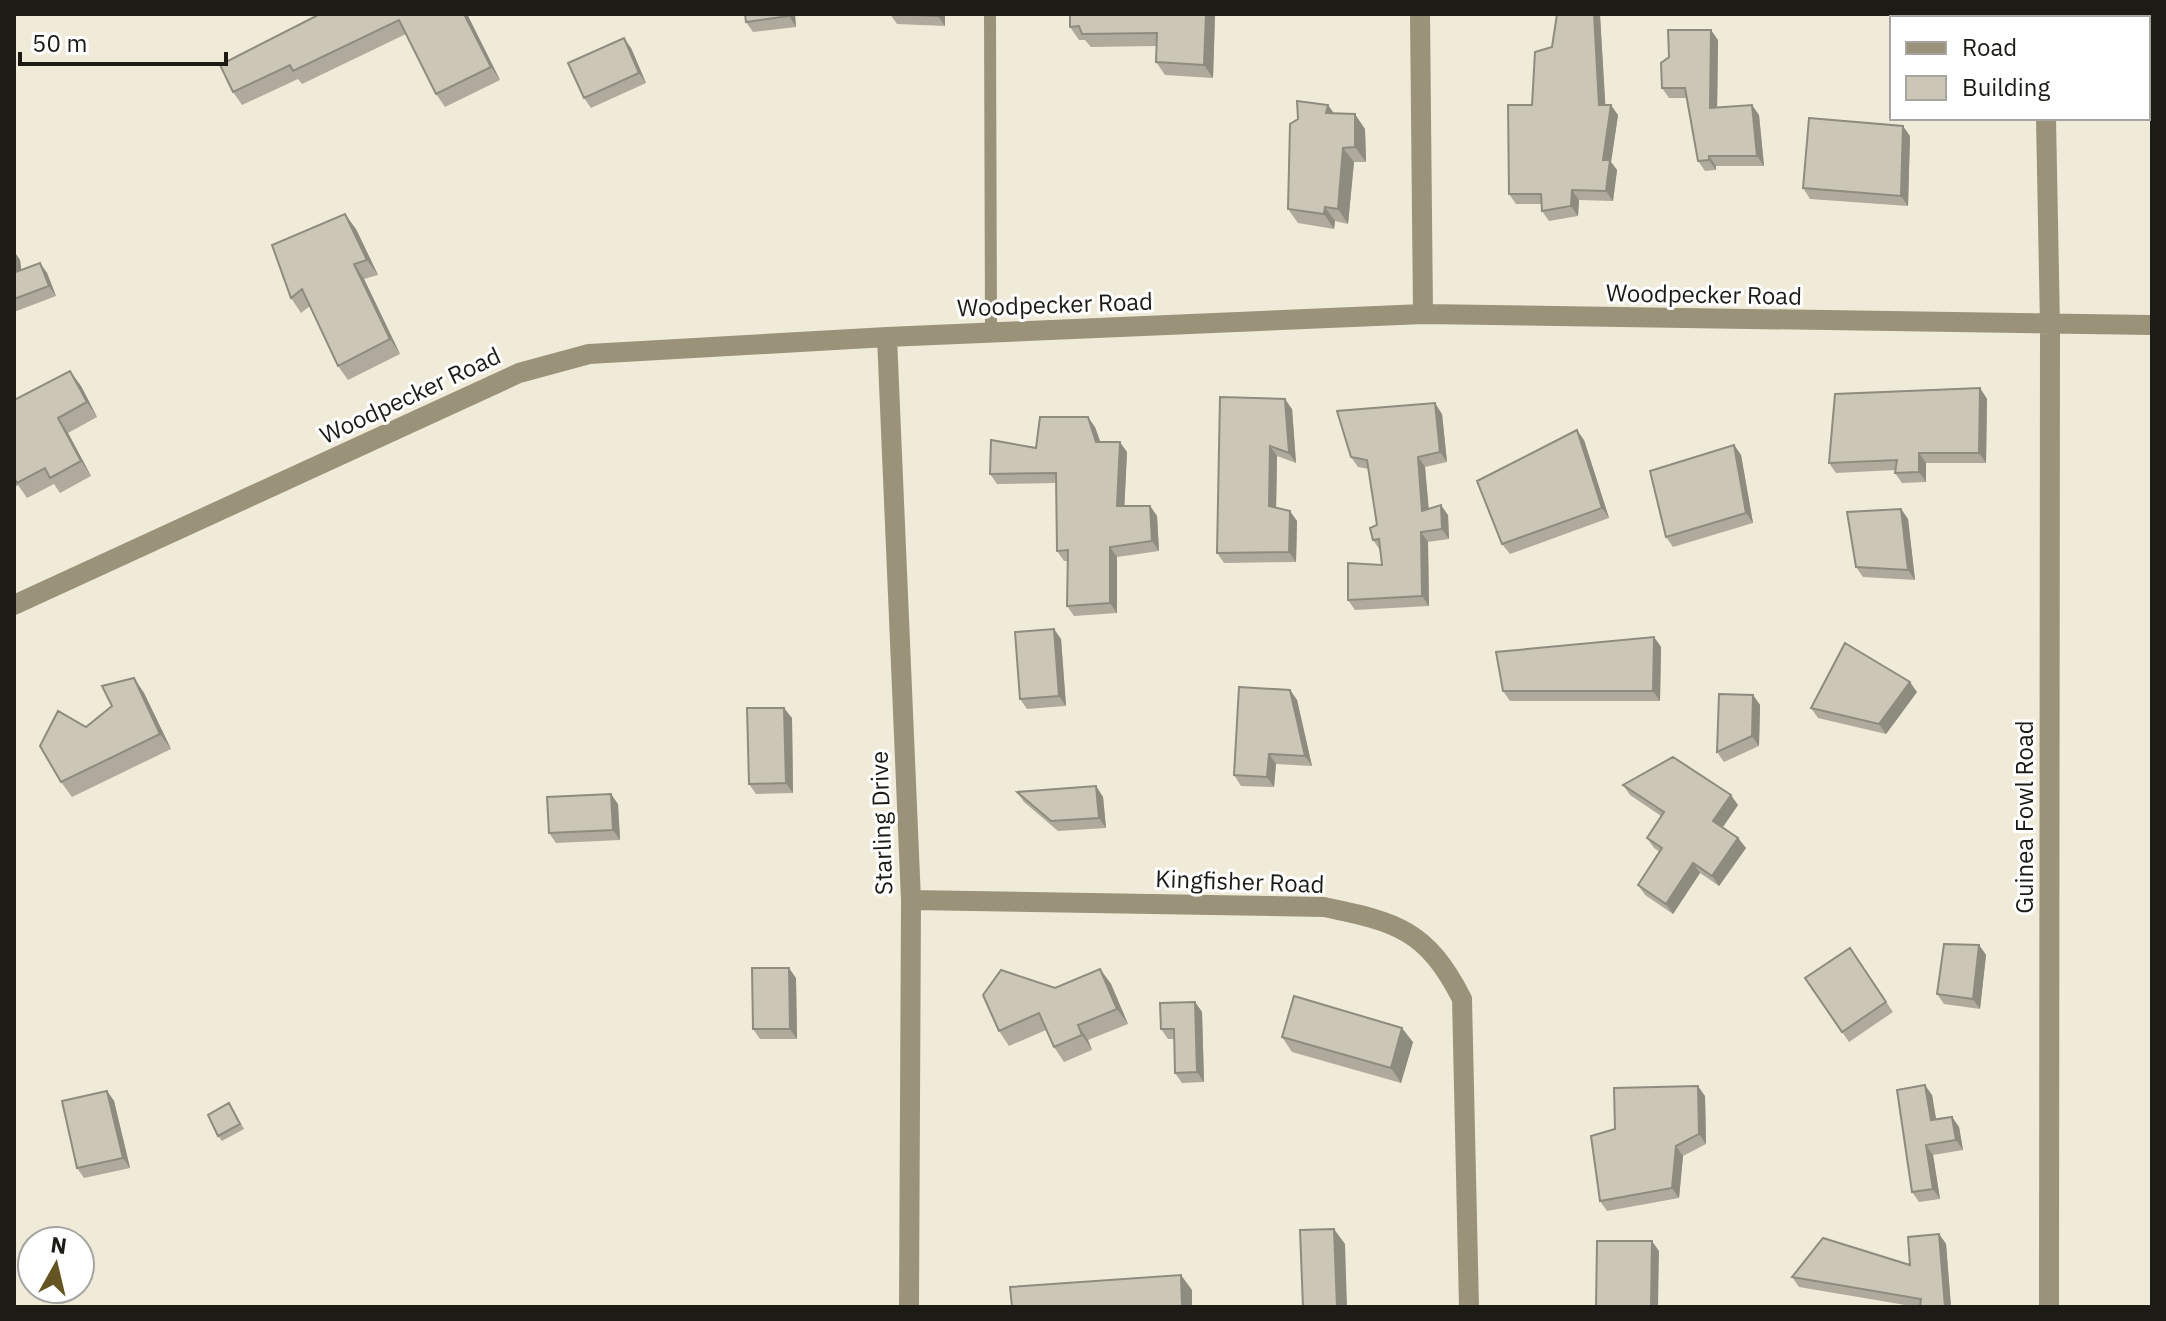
<svg xmlns="http://www.w3.org/2000/svg" width="2166" height="1321" font-family="'IBM Plex Sans',sans-serif">
<style>
.lines{fill:none;stroke-linecap:round;stroke-linejoin:round}
.service{stroke:#9b9379;stroke-width:12}
.minor{stroke:#9b9379;stroke-width:20}
.wall{fill:#afaa9c}
.shaded-wall{fill:#8e8b7f}
.building{fill:#cbc6b5;stroke:#8e8b7f;stroke-width:2}
.labels{text-anchor:middle;dominant-baseline:central;stroke-width:6;stroke-linejoin:round;paint-order:stroke}
.street-label{font-size:24px;fill:#1d1b15;stroke:#fff}
</style>
<rect width="100%" height="100%" fill="#f0ebd9"/>
<g class="lines">
<path class="service" d="M990,14L991,332"/>
<path class="minor" d="M1420,14L1423,314
M2044,14V18
M2046,118L2050,326L2049,1307
M887,337L911,900L909,1307
M14,605L519,373L589,354L887,337L1423,314L2152,325
M911,900L1324,907C1397,922 1427,930 1462,999L1469,1307"/>
</g>
<path class="wall" d="M320,14H467L500,80L445,107L436,94L406,34L302,84L298,79L242,105L233,92Z
M795,14L796,27L753,32L746,22Z
M890,14H945V26L897,24Z
M1070,14H1215L1213,78L1165,75L1156,62V46L1091,47L1085,40H1079L1070,27Z
M1600,15L1605,105L1618,115L1611,162L1617,170L1613,201L1579,200L1578,216L1549,221L1542,211L1541,204H1516L1509,194L1552,47Z
M1718,40L1717,107L1759,115L1764,166H1716V170L1705,171L1698,161L1687,98H1669L1662,88Z
M631,48L646,83L591,108L584,98Z
M1328,105L1334,113L1365,129L1366,162H1354L1348,224L1335,221L1334,229L1298,223L1288,209Z
M1910,136L1908,206L1810,199L1803,188Z
M356,229L378,275L364,279L400,354L348,380L338,366L310,306L301,313L291,298Z
M14,251L20,260L21,270L40,263L47,273L56,296L14,312Z
M81,386L97,417L68,433L91,476L60,493L54,484L27,498L18,485L14,488V400Z
M1980,388L1987,399L1986,463H1926V482L1902,483L1895,473V470L1836,473L1829,463Z
M1220,397L1292,409L1296,463L1277,456L1276,508L1297,521L1296,562L1224,563L1217,553Z
M1442,414L1447,462L1425,467L1428,509L1448,515L1449,539L1428,542L1429,606L1355,610L1348,600L1382,565L1380,550L1373,540L1377,525L1369,469L1358,467L1351,457Z
M1095,427L1100,442L1127,452L1124,506H1150L1157,516L1159,551L1117,557V613L1074,616L1067,606L1068,561H1064L1057,551V483L997,484L990,474L1036,448Z
M1584,440L1609,518L1510,554L1502,544Z
M1734,445L1741,455L1753,523L1673,547L1666,537Z
M1901,509L1908,519L1915,580L1863,577L1856,567Z
M1654,637L1661,647L1660,701H1510L1503,691Z
M1061,639L1066,706L1027,709L1020,699Z
M134,678L144,693L171,749L72,797L61,782L86,727L112,706Z
M1290,690L1297,700L1312,766L1276,764L1274,787L1241,786L1234,775Z
M1917,692L1886,734L1818,718L1811,708Z
M1753,695L1760,705L1759,746L1724,762L1717,752Z
M792,718L793,793L756,794L749,784Z
M1623,785L1738,805L1723,827L1738,838L1746,848L1719,886L1700,873L1673,914L1645,895L1638,885L1660,852L1654,848L1647,838L1661,816L1630,795Z
M1096,786L1103,797L1106,828L1058,831L1024,802L1017,792Z
M618,804L620,840L556,843L549,833Z
M1979,945L1986,955L1980,1009L1944,1004L1937,994Z
M1850,948L1893,1012L1849,1042L1805,978Z
M1100,969L1111,984L1128,1024L1088,1040L1092,1050L1064,1062L1054,1047L1046,1030L1009,1046L999,1031Z
M796,978L797,1039H760L753,1029Z
M1195,1002L1202,1012L1204,1082L1182,1083L1175,1073L1174,1039H1168L1161,1029Z
M1282,1037L1413,1042L1401,1083L1292,1052Z
M107,1091L114,1101L130,1168L84,1178L77,1168Z
M1932,1095L1936,1120L1952,1117L1959,1127L1963,1150L1933,1155L1940,1199L1919,1202L1912,1192Z
M1705,1096L1706,1144L1683,1156L1679,1198L1607,1211L1600,1201L1615,1129Z
M233,1109L244,1129L222,1141L218,1136Z
M1939,1234L1946,1244L1951,1307H1917L1799,1287L1792,1277L1910,1265Z"/>
<path class="shaded-wall" d="M464,14H467L500,80L491,67Z
M789,14H795L796,27L789,16Z
M938,14H945V26L938,16Z
M1206,14H1215L1213,78L1204,65Z
M1594,14H1599L1600,15L1606,115L1599,105Z
M1711,30L1718,40L1717,118L1710,108Z
M624,38L631,48L646,83L639,73Z
M1328,105L1338,120L1326,113Z
M1611,105L1618,115L1611,162L1617,170L1613,201L1606,191L1603,160Z
M1752,105L1759,115L1764,166L1757,156Z
M1355,114L1365,129L1366,162L1355,147Z
M1903,126L1910,136L1908,206L1901,196Z
M1343,148L1354,162L1348,224L1338,209Z
M1709,156L1716,166V170L1709,160Z
M1572,190L1579,200L1578,216L1571,206Z
M1325,207L1335,221L1334,229L1324,214Z
M345,214L356,229L378,275L367,260Z
M14,251L20,260L23,282L16,272Z
M40,263L47,273L56,296L49,286Z
M354,264L364,279L400,354L390,339Z
M70,371L81,386L97,417L87,402Z
M1980,388L1987,399L1986,463L1979,453Z
M1285,399L1292,409L1296,463L1289,453Z
M1435,403L1442,414L1447,462L1440,452Z
M1088,417L1095,427L1104,452L1096,442Z
M58,418L68,433L91,476L81,461Z
M1577,430L1584,440L1609,518L1602,508Z
M1120,442L1127,452L1124,516L1117,506Z
M1734,445L1741,455L1753,523L1746,513Z
M1270,446L1277,456L1276,516L1269,506Z
M1919,453L1926,463V482L1919,472Z
M1418,457L1425,467L1430,521L1422,511Z
M1441,505L1448,515L1449,539L1442,529Z
M1150,506L1157,516L1159,551L1152,541Z
M1901,509L1908,519L1915,580L1908,570Z
M1290,511L1297,521L1296,562L1289,552Z
M1421,532L1428,542L1429,606L1422,596Z
M1110,547L1117,557V613L1110,603Z
M1054,629L1061,639L1066,706L1059,696Z
M1654,637L1661,647L1660,701L1653,691Z
M134,678L144,693L171,749L160,734Z
M1910,682L1917,692L1886,734L1879,724Z
M1290,690L1297,700L1312,766L1305,756Z
M1753,695L1760,705L1759,746L1752,736Z
M784,708L792,718L793,793L786,783Z
M1269,754L1276,764L1274,787L1267,777Z
M1096,786L1103,797L1106,828L1099,818Z
M611,794L618,804L620,840L613,830Z
M1731,795L1738,805L1720,831L1713,821Z
M1738,838L1746,848L1719,886L1712,876Z
M1693,863L1700,873L1673,914L1666,904Z
M1979,945L1986,955L1980,1009L1973,999Z
M789,968L796,978L797,1039L790,1029Z
M1100,969L1111,984L1128,1024L1117,1009Z
M1195,1002L1202,1012L1204,1082L1197,1072Z
M1078,1025L1088,1040L1092,1050L1082,1035Z
M1402,1028L1413,1042L1401,1083L1391,1068Z
M1925,1085L1932,1095L1938,1130L1931,1120Z
M1698,1086L1705,1096L1706,1144L1699,1134Z
M107,1091L114,1101L130,1168L123,1158Z
M1952,1117L1959,1127L1963,1150L1956,1140Z
M1926,1145L1933,1155L1940,1199L1933,1189Z
M1676,1146L1683,1156L1679,1198L1672,1188Z
M1334,1229L1345,1244L1347,1307H1337Z
M1939,1234L1946,1244L1951,1307H1945Z
M1652,1241L1659,1251L1658,1307H1651Z
M1181,1275L1192,1290V1307H1182Z"/>
<path class="building" d="M320,14H464L491,67L436,94L399,20L293,71L290,65L233,92L220,65Z
M745,14H789V16L746,22Z
M890,14H938V16Z
M1070,14H1206L1204,65L1156,62L1157,33L1082,34L1079,26L1070,27Z
M1557,14H1594L1599,105H1611L1603,160H1610L1606,191L1572,190L1571,206L1542,211L1541,194H1509L1508,105H1532L1535,52L1552,47Z
M1902,14H1978V18H1902Z
M1668,30H1711L1710,108L1752,105L1757,156H1709V160L1698,161L1685,88H1662L1661,63L1669,57Z
M624,38L639,73L584,98L568,63Z
M1297,101L1328,105L1326,113L1355,114V147L1343,148L1338,209L1325,207L1324,214L1288,209L1290,124L1298,119Z
M1809,118L1903,126L1901,196L1803,188Z
M345,214L367,260L354,264L390,339L338,366L302,289L291,298L272,245Z
M14,260L16,272L40,263L49,286L14,299Z
M70,371L87,402L58,418L81,461L50,478L45,468L17,483L14,478V400Z
M1980,388L1979,453H1919V472L1895,473L1897,460L1829,463L1835,394Z
M1220,397L1285,399L1289,453L1270,446L1269,506L1290,511L1289,552L1217,553Z
M1435,403L1440,452L1418,457L1422,511L1441,505L1442,529L1421,532L1422,596L1348,600V563L1382,565L1379,539L1373,540L1370,528L1377,525L1367,460L1351,457L1337,411Z
M1040,417H1088L1096,442H1120L1117,506H1150L1152,541L1110,547V603L1067,606L1068,550L1057,551L1056,473L990,474L991,440L1036,448Z
M1577,430L1602,508L1502,544L1477,481Z
M1734,445L1746,513L1666,537L1650,471Z
M1901,509L1908,570L1856,567L1847,512Z
M1054,629L1059,696L1020,699L1015,632Z
M1654,637L1653,691H1503L1496,652Z
M1845,643L1910,682L1879,724L1811,708Z
M134,678L160,734L61,782L40,746L58,711L86,727L112,706L102,686Z
M1239,687L1290,690L1305,756L1269,754L1267,777L1234,775Z
M1719,694L1753,695L1752,736L1717,752Z
M747,708H784L786,783L749,784Z
M1673,757L1731,795L1713,821L1738,838L1712,876L1693,863L1666,904L1638,885L1662,848L1647,838L1664,812L1623,785Z
M1096,786L1099,818L1051,821L1017,792Z
M611,794L613,830L549,833L547,797Z
M1944,944L1979,945L1973,999L1937,994Z
M1850,948L1886,1002L1842,1032L1805,978Z
M752,968H789L790,1029H753Z
M1100,969L1117,1009L1078,1025L1082,1035L1054,1047L1039,1013L999,1031L983,995L1001,970L1055,988Z
M1294,996L1402,1028L1391,1068L1282,1037Z
M1195,1002L1197,1072L1175,1073L1174,1029H1161L1160,1003Z
M1925,1085L1931,1120L1952,1117L1956,1140L1926,1145L1933,1189L1912,1192L1897,1090Z
M1698,1086L1699,1134L1676,1146L1672,1188L1600,1201L1591,1136L1615,1129L1614,1088Z
M107,1091L123,1158L77,1168L62,1101Z
M229,1103L240,1124L218,1136L208,1115Z
M1334,1229L1337,1307H1303L1300,1230Z
M1939,1234L1945,1307H1920L1921,1299L1792,1277L1823,1238L1910,1265L1908,1237Z
M1597,1241H1652L1651,1307H1596Z
M1181,1275L1182,1307H1012L1010,1287Z"/>
<g class="labels">
<g class="street-label">
<text transform="translate(1704 294) rotate(1)">Woodpecker Road</text>
<text transform="translate(1055 304) rotate(-2)">Woodpecker Road</text>
<text transform="translate(410 395) rotate(-25)">Woodpecker Road</text>
<text transform="translate(2024 817) rotate(-90)">Guinea Fowl Road</text>
<text transform="translate(881 823) rotate(-92)">Starling Drive</text>
<text transform="translate(1240 881) rotate(2)">Kingfisher Road</text>
</g>
</g>
<rect width="2166" height="1321" fill="none" stroke="#1d1b15" stroke-width="32"/>
<rect x="1890" y="16" width="260" height="104" fill="#ffffff" stroke="#a5a4a1" stroke-width="2"/>
<rect x="1906" y="42" width="40" height="12" fill="#9b9379" stroke="#a5a4a1" stroke-width="2"/>
<text x="1962" y="56" font-size="24" fill="#1d1b15">Road</text>
<rect x="1906" y="76" width="40" height="24" fill="#cbc6b5" stroke="#a5a4a1" stroke-width="2"/>
<text x="1962" y="96" font-size="24" fill="#1d1b15">Building</text>
<g transform="translate(56 1265) rotate(8)"><circle r="38" fill="#ffffff" stroke="#a5a4a1" stroke-width="2"/>
<path d="M0-6L14 30L0 20L-14 30Z" fill="#645522"/>
<text y="-12" font-size="22" font-weight="bold" text-anchor="middle" fill="#1d1b15">N</text>
</g>
<path d="M20 52v12h206v-12" fill="none" stroke="#1d1b15" stroke-width="4"/>
<text x="32" y="52" font-size="24" fill="#1d1b15" stroke="#ffffff" stroke-width="6" paint-order="stroke">50 m</text>
</svg>
